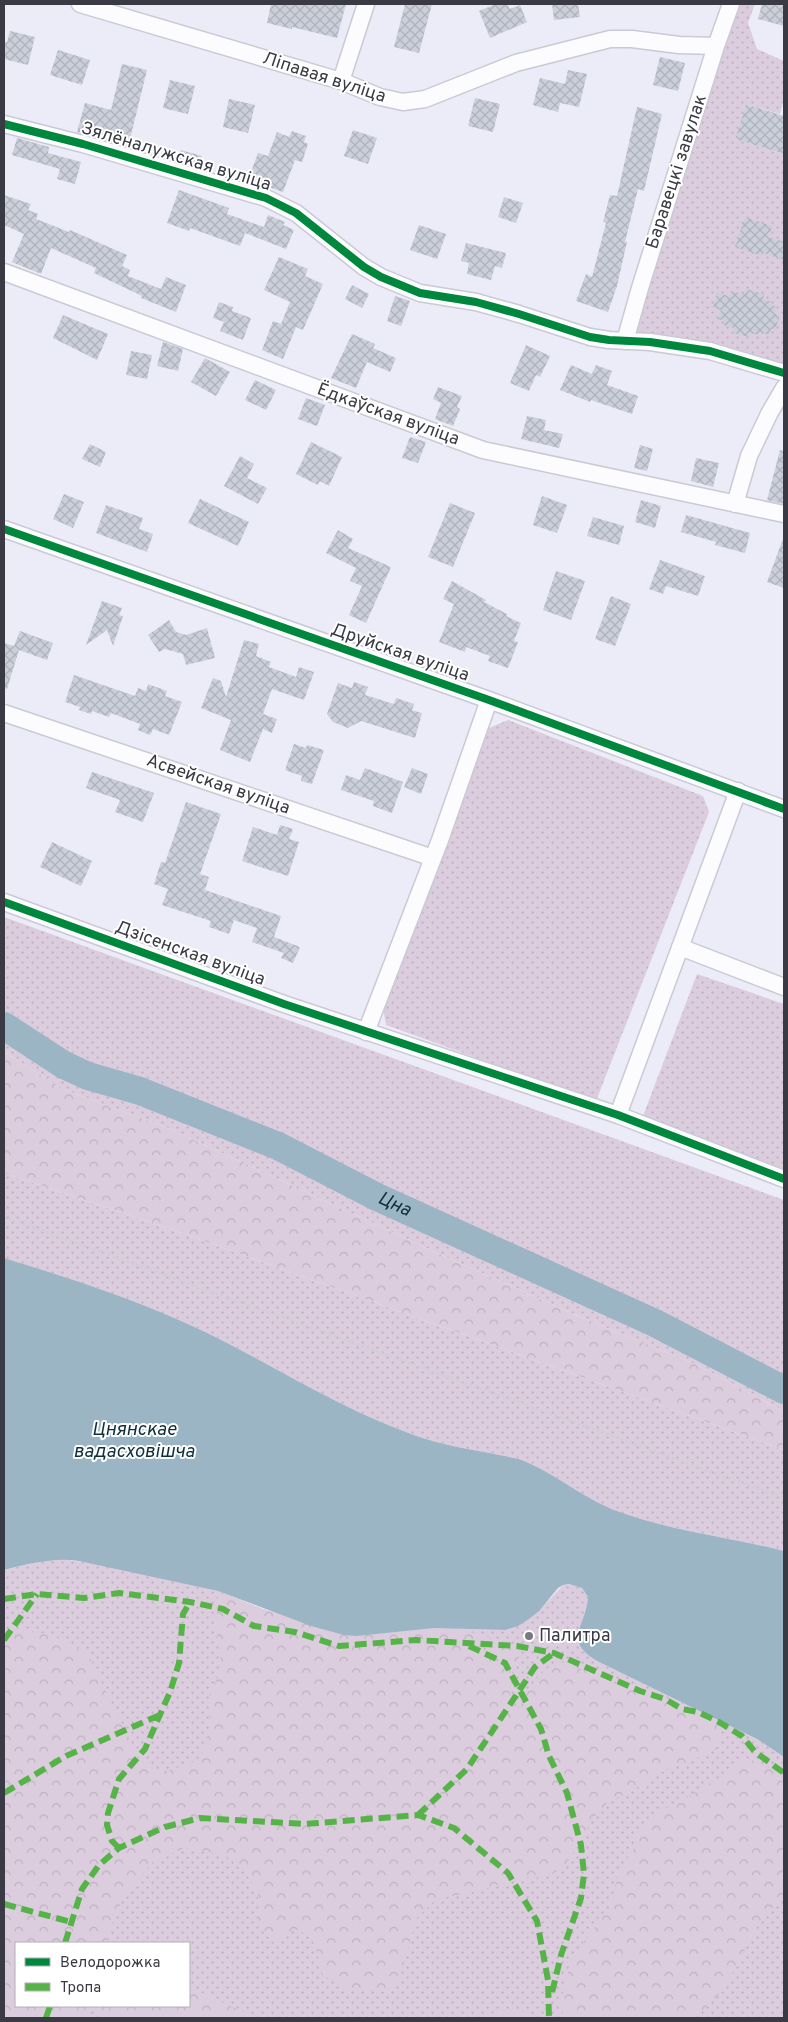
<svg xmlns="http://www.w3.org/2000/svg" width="788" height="2022" font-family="Overpass,sans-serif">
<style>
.grass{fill:url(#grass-dots);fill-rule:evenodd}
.forest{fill:url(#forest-crowns)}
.water{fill:#9bb5c4}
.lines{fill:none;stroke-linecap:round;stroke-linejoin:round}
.river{stroke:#9bb5c4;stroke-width:28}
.building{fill:url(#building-cross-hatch)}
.minor-casing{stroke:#c9cad4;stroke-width:19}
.path{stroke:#ceced3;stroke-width:2.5;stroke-dasharray:2.5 2.5;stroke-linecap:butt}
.minor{stroke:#fcfcfe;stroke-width:16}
.quiet{stroke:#56b347;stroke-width:6;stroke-dasharray:12 6;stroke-linecap:butt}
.cycleway-casing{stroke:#fff;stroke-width:11}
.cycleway{stroke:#00873e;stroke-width:8}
.poi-dot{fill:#777882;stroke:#fff;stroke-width:2}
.labels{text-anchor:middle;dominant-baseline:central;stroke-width:4;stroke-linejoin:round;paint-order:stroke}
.street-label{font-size:18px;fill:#393a43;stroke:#fff}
.poi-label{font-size:18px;fill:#393a43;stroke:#fff;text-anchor:start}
.water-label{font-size:19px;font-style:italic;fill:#0e303d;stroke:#fff}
</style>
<defs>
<pattern id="grass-dots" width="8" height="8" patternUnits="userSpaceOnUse" patternTransform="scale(1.25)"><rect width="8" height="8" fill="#dccdde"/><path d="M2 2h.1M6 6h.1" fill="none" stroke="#beb1c0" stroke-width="1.8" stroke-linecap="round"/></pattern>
<pattern id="forest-crowns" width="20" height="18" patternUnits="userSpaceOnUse" patternTransform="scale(1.25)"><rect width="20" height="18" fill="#dccdde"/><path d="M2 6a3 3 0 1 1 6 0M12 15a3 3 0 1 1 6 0" fill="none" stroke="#beb1c0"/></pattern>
<pattern id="building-cross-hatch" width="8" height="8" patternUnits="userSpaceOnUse" patternTransform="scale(1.25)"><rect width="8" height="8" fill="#cbcfda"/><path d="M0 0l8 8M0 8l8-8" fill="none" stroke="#afb2bc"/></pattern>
</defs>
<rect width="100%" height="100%" fill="#ebecf8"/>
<path class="grass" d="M731,4H755L748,23L757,49L784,61V98L780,114L746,104L735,139L784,154V373L625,341Z
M508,720L703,796L709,812L596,1101L386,1025L382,1003L489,728Z
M4,917L784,1200V1411L695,1364L578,1316L446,1257L168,1128L65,1090L4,1052Z
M697,974L784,1004V1170L643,1116Z
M4,1173L182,1233L784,1450V1551C729,1537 671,1531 617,1511C582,1498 554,1472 519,1459C488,1452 454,1448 423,1438C344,1412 274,1365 199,1329C137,1300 69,1278 4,1258Z
M62,1559L97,1564L218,1591L263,1609L357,1636L434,1628L505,1630L548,1601L563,1585L569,1584L582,1588L588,1597C586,1627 562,1641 599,1662L757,1739L784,1757V2018H4V1570L47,1560ZM16,1943H189V2006H16Z"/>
<path class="forest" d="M4,1052L65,1090L168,1128L446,1257L578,1316L695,1364L784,1411V1450L182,1233L4,1173Z
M218,1591L263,1609L344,1635L357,1636L414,1629L454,1627L524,1648L514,1665L509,1692L519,1709C533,1684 532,1678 558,1661L665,1699L682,1709L698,1712L719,1722L721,1741L718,1748L691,1761L657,1774L635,1789L607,1803L594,1817L564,1868L545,1877L521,1878L478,1891L436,1899L417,1918L399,1979L384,1992L346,1989L321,1974C316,1951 319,1937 294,1929L272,1942L259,1923L258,1892L245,1872L225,1855L184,1848L153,1862L127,1891L114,1918L108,1943H16V2006H189V1987L256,2018H107L92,2008L89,2018H4V1629L49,1634L87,1652L138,1758L152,1769L168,1771L199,1760L210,1730L209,1696L222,1668L216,1629Z
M744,1757L768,1767L784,1782V1893L757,1927L723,1991L694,2018H563L561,2000L572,1957L610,1908L619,1870L633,1850L639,1830L651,1815L681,1801L732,1770Z
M502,2010L529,2012L537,2018H484L485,2016Z"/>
<path class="water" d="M4,1258C70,1278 137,1300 199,1329C274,1365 344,1412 423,1438C454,1448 488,1452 519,1459C554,1472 582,1498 617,1511C671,1531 729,1537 784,1551V1757L757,1739L599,1662C561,1641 586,1627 588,1597L582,1588L569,1584L563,1585L558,1588L539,1611L529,1619L518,1626L505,1630L434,1628L357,1636L344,1635L311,1626L218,1591L79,1561C53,1557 30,1564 4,1570Z"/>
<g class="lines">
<path class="river" id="s1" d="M4,1026L64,1065L88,1076L140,1091L278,1146L377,1197L655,1323L784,1390"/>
</g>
<path class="building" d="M271,4H346L337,38L292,27V29L267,23Z
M405,4H432L419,53L394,47Z
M496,4H507L510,9L520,5L527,22L490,38L479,11Z
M552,4H578L580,17L554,20Z
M762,4H784V26L758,19Z
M10,31L35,37L28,65L4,59V42H7Z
M58,50L90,60L82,85L50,75Z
M660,57L685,63L678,91L653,85Z
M122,64L147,70L128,147L77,132L85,103L111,110Z
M568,70L587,74L579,107L560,103L558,112L533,105L540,78L565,84Z
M170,80L195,86L188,114L163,108Z
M475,98L500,104L493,132L468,126Z
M229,99L255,105L248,133L223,127Z
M746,104L784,116V154L735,139Z
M637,107L662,114L644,191L638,189L625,242H627L617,286L608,312L576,301L586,274L592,277L606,223L603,222L610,195L617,196Z
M353,130L377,138L368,164L344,156Z
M292,131L306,136L304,142L308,144L302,162L295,160L283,192L248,180L258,153L268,156L277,132L289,137Z
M17,138L49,147L48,153L81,162L75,184L57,179L60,169L12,155Z
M181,150L202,156L198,168L178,161Z
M179,190L229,208L227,214L264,227L268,215L285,222L283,225L294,230L286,249L245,233L240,246L190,228L189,231L167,223Z
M4,195L31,204L28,210L38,214L36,219L69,232L70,230L127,255L122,266L130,270L128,276L161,289L166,277L186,285L176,312L141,298L142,296L94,273L96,268L51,248L41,274L12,262L24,234L4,225Z
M504,197L523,203L516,223L498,217Z
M745,217L772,226L769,237L784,242V260L763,253L762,256L735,247Z
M419,225L446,234L437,259L410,250Z
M466,243L506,253L502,268L495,266L491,280L467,274L469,263L461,261Z
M279,257L308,269L305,276L323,284L303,330L296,327L283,359L262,350L273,321L281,324L290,302L264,290Z
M352,285L369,294L362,308L345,299Z
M746,289L764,294L763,299L772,302L771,305L777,307L775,314L780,316L775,330L771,329L769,335L760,332L759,335L750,333L749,337L733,333L734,328L724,325L725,321L718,319L721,310L713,308L717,293L729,296L731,291L745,294Z
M395,296L410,301L401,326L387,321Z
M219,302L233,307L232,311L251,318L243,340L220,331L224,322L213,318Z
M63,315L108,334L97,360L53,338Z
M352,334L375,344L373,348L396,358L390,372L367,362L356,388L331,378Z
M163,342L183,349L178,371L157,366Z
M526,345L550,356L540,377L536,375L529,391L510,383Z
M131,351L152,355L147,379L126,375Z
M205,358L230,372L216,396L191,382Z
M571,365L592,374L596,365L612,371L607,385L638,396L632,414L591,400L590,402L560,390Z
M255,380L276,390L266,410L245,400Z
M438,387L462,396L457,407L460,409L453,426L435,419L441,403L433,399Z
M306,398L325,405L317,426L298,419Z
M527,416L546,420L544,430L563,434L559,448L521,439Z
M410,437L426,442L418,463L402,458Z
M311,442L342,457L329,486L320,481L318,485L296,474Z
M90,444L106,452L100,467L82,459Z
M640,445L653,449L647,471L634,468Z
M780,450L784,451V504L767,500Z
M240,456L254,464L247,478L267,488L258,504L224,486Z
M696,458L719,463L713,487L691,481Z
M64,494L84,502L73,528L53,519Z
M542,496L567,505L557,533L533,525Z
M200,499L249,522L238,546L188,523Z
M641,500L661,506L655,528L635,522Z
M450,503L475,513L453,567L428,557Z
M106,505L143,518L139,529L153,534L147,552L96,533Z
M686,515L750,533L745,553L715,545L716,542L681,532Z
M593,517L624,526L619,545L587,536Z
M338,530L353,539L348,548L391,567L366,623L349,615L362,586L350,581L356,568L326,553Z
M783,539H784V588L767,582Z
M660,560L705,576L698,596L666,586L663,594L649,589Z
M556,571L585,581L571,620L543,610Z
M452,581L486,600L484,602L507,614L506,616L521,623L514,641L518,642L508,668L488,661L490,656L466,647L465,652L439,642L454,604L443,599Z
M611,596L631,604L615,646L595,639Z
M102,601L122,608L119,615L123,616L113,646L107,630L86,645Z
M169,620L176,632L186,635L207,628L215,658L186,665L183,654L165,649L159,652L148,635Z
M20,631L53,643L47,660L19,650L7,689L4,688V643L14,646Z
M244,640L259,644L256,656L271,662L269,667L296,677L299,667L314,672L304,700L272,689L263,714L277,719L272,733L263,729L250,762L220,750L231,720L201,708L213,678L221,681L226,697Z
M74,675L135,696L138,688L146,691L148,684L167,691L165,696L182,702L169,735L153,729L150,735L138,730L140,724L111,713L109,717L92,711L91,714L79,710L80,707L65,702Z
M354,682L368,687L365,695L394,704L396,698L414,704L412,710L422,713L415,738L361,721L348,728L333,722L327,714L338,683L352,688Z
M294,744L306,748L307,745L324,750L312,784L301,781L302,776L285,770Z
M365,768L403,782L392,813L373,806L374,801L341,790L346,775L360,780Z
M412,768L428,774L421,794L404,787Z
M92,772L154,793L143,822L115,812L120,800L86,788Z
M186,802L221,814L200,874L209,877L205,890L281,916L274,937L300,947L293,963L281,958L284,953L252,942L257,928L234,920L229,934L209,927L211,921L162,905L168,889L154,884L161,862L165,863Z
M280,825L293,829L289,839L299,842L288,876L242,861L253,827L277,835Z
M52,842L92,861L81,886L40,867Z"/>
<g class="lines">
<defs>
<path id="minor" d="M80,4L341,81L380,97L403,102L425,99L516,63L610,39H632L679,45L716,46
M341,81L366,4
M4,124L83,144L266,198L296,213L364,267L381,277L420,293L476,302L519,314L590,337L609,340L650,342L710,351L784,373
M4,272L483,450L784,514
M625,341L640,288L716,46L731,4
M735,504L749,456L769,414L784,388
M4,529L489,700L784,809
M4,713L433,858
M4,902L284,1004L618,1115L784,1179
M680,947L784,987
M366,1032L440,840L489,700
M618,1115L738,791"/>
</defs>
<use href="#minor" class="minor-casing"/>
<path class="path" d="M4,1217L784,1498"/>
<use href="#minor" class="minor"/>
<path class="quiet" d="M4,1599L37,1594L84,1598L119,1593L190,1602L223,1609L254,1626L295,1632L339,1646L416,1640L517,1646L554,1653L640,1691L665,1699L682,1709L698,1712L719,1722L742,1736L755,1752L784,1773
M4,1640L37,1594
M469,1646L505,1663L541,1729L549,1756L567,1793L581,1845L584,1874L581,1898L561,1955L551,1997
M4,1793L66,1756L160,1715
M418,1815L467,1769L535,1667L554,1653
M119,1848L112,1841L107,1825L108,1813L119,1779L145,1749L170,1692L179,1663L183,1614L190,1602
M4,1904L71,1922
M65,1943L82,1889L99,1865L119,1848L165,1827L200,1818L305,1824L418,1815L454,1828L508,1873L537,1921L548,1980L549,2018
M46,2018L50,2006"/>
<defs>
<path id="cycleway" d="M4,124L83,144L266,198L296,213L364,267L381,277L420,293L476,302L519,314L590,337L609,340L650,342L710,351L784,373
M4,529L489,700L784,809
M4,902L284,1004L618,1115L784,1179"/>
</defs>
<use href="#cycleway" class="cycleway-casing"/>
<use href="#cycleway" class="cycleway"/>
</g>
<circle class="poi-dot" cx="529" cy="1636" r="5"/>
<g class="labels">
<g class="street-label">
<text transform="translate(324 78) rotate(18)">Ліпавая вуліца</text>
<text transform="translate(176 157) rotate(17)">Зялёналужская вуліца</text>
<text transform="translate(677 172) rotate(-72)">Баравецкі завулак</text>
<text transform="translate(388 415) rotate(20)">Ёдкаўская вуліца</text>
<text transform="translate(400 653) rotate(19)">Друйская вуліца</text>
<text transform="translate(218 785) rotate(19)">Асвейская вуліца</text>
<text transform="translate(190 954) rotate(20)">Дзісенская вуліца</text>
</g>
<g class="poi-label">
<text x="539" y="1636">Палитра</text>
</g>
<g class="water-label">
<text stroke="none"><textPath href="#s1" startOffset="431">Цна</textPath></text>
<text x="134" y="1430">Цнянскае<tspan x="134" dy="22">вадасховішча</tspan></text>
</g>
</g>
<rect width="788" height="2022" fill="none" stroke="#393a43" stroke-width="10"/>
<rect x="15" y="1942" width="175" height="65" fill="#ffffff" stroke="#b0b0b4"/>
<rect x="25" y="1958" width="25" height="8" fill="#00873e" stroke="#b0b0b4"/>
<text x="60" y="1967" font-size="15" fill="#393a43">Велодорожка</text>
<rect x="25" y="1983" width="25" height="8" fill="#56b347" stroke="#b0b0b4"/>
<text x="60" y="1992" font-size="15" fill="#393a43">Тропа</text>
</svg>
